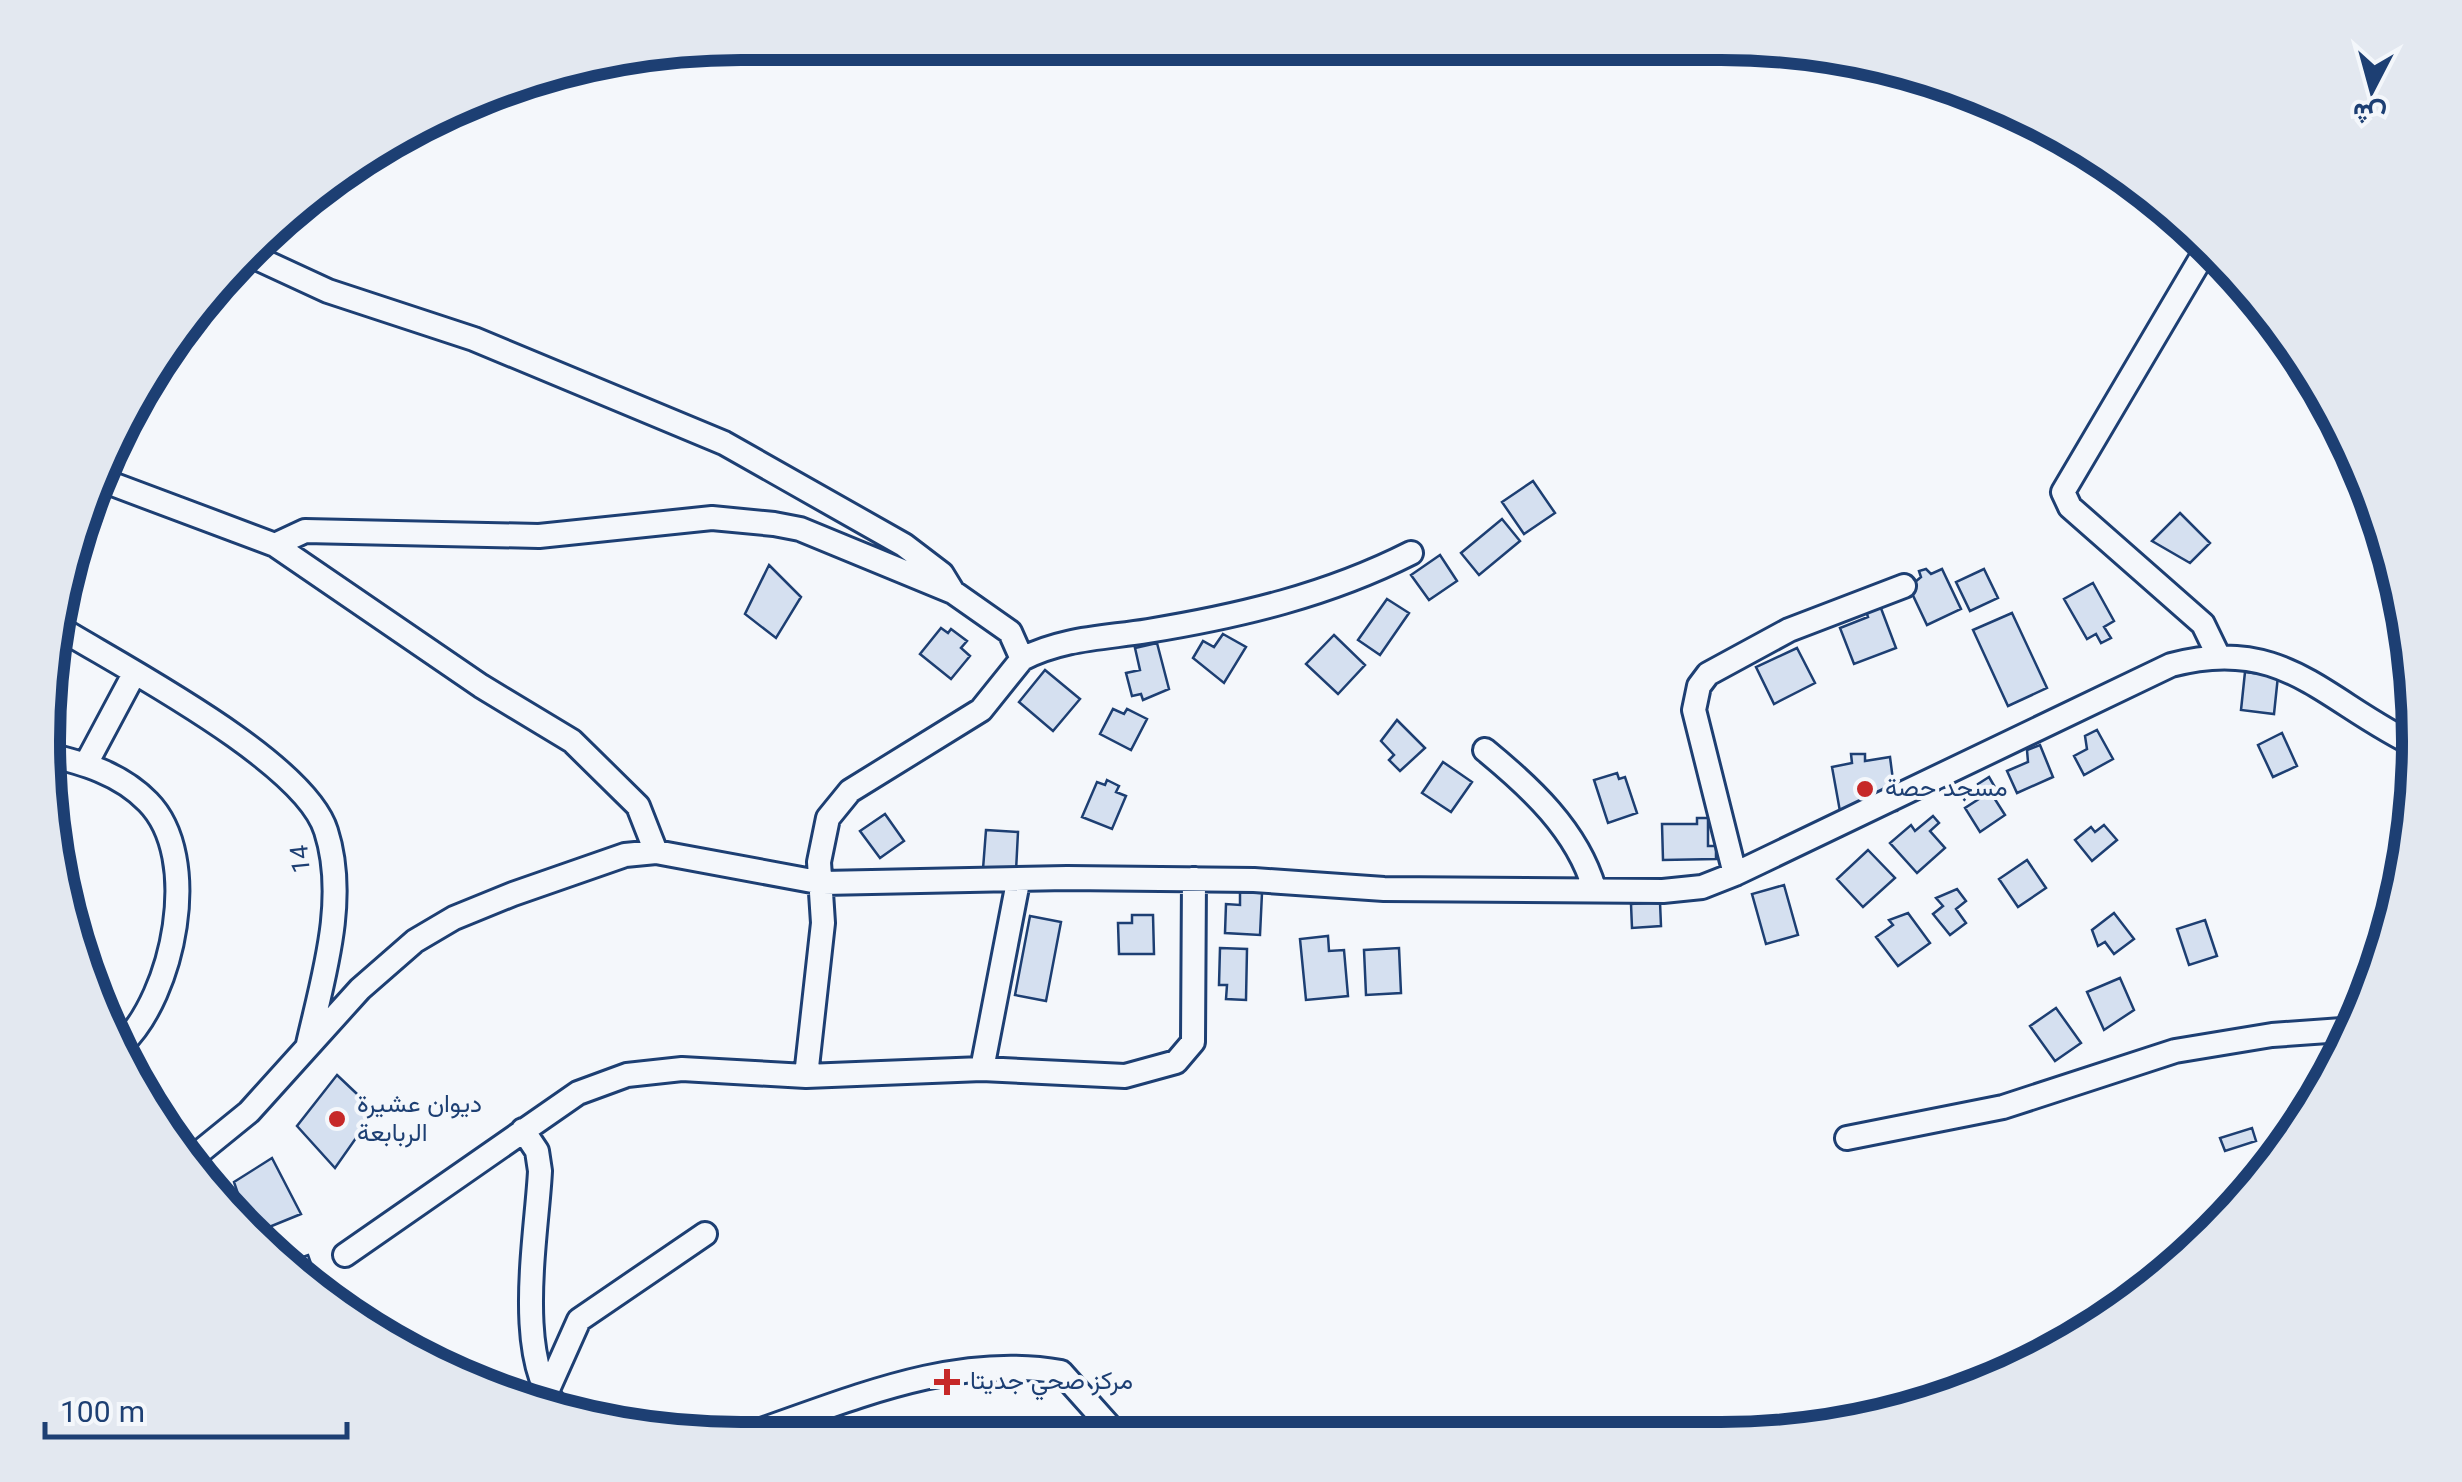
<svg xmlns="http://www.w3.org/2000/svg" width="2462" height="1482" viewBox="0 0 2462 1482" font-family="Georgia,Vazirmatn,serif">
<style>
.building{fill:#d5e0f0;stroke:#1d3f73;stroke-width:2.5}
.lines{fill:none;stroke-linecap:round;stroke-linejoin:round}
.minor-casing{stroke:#1d3f73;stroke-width:28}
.minor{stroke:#f4f7fb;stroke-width:22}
.poi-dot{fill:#c62828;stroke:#f4f7fb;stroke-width:4}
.labels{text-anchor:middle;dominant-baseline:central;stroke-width:8;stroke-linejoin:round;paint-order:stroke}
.poi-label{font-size:25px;fill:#1d3f73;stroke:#f4f7fb;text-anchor:start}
.street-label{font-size:25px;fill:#1d3f73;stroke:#f4f7fb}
.rim{fill:none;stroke:#1d3f73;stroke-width:12}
</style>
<rect width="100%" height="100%" fill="#f4f7fb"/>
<path class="building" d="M1533 481 1555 513 1524 534 1502 502Z
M2180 513 2210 543 2190 563 2152 541Z
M1502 519 1520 541 1479 575 1461 553Z
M1440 555 1457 581 1429 600 1411 575Z
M769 565 801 597 776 638 745 614Z
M1926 569 1931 574 1942 569 1961 609 1927 625 1909 587 1921 577 1919 571Z
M1984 569 1998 598 1970 611 1956 582Z
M2093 583 2114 621 2104 627 2111 638 2101 643 2096 634 2087 639 2064 599Z
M1387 599 1409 613 1380 655 1358 640Z
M1879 603 1896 648 1854 664 1840 628 1868 617 1865 608Z
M2012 613 2047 688 2008 706 1973 630Z
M941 628 948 633 951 629 967 641 961 648 970 656 951 679 920 654Z
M1223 634 1246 647 1224 683 1193 658 1203 641 1214 647Z
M1334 635 1365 665 1338 694 1306 664Z
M1157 643 1169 689 1143 700 1141 694 1132 696 1126 673 1140 670 1135 648Z
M1797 648 1815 683 1774 704 1756 667Z
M1045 670 1080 699 1053 731 1019 702Z
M2245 672 2278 676 2274 714 2241 710Z
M1113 709 1124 714 1127 709 1147 719 1131 750 1100 734Z
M1397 720 1425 748 1400 771 1389 760 1394 755 1381 741Z
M2097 730 2113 759 2084 775 2074 756 2087 749 2085 736Z
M2282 733 2297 766 2273 777 2258 745Z
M2040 745 2053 777 2017 793 2007 771 2028 762 2027 750Z
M1851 754H1865V761L1890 757 1897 811 1841 817 1832 767 1852 763Z
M1443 762 1472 782 1451 812 1422 793Z
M1617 773 1619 779 1625 777 1637 813 1608 823 1594 780Z
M1989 777 1996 789 1991 793 2005 815 1980 832 1965 808 1982 797 1978 784Z
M1107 780 1119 786 1116 792 1126 796 1112 829 1082 817 1097 782 1105 785Z
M885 814 904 841 880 858 860 831Z
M1933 816 1939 823 1930 831 1945 848 1917 873 1890 843 1911 825 1915 831Z
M1697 818H1708V846H1716V859L1663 860 1662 824H1697Z
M2104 825 2117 840 2092 861 2075 840 2091 827 2095 832Z
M986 830 1018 832 1016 871 983 869Z
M1868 850 1895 878 1863 907 1837 879Z
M2027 860 2046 888 2018 907 1999 879Z
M1784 885 1798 935 1766 944 1752 894Z
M1957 889 1966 901 1956 909 1966 923 1950 935 1933 914 1943 906 1936 898Z
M1240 892 1262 893 1260 935 1225 933 1226 904 1240 905Z
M1660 902 1661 926 1632 928 1631 904Z
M1908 913 1930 943 1898 966 1876 937 1893 925 1889 920Z
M2114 913 2134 939 2114 954 2105 942 2098 946 2092 930Z
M1132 915H1153L1154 954H1119L1118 923H1132Z
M1030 916 1061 922 1046 1001 1015 995Z
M2205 920 2217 956 2189 965 2177 929Z
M1328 936 1329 951 1344 950 1348 996 1306 1000 1300 939Z
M1220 948 1247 949 1246 1000 1226 999 1227 985H1219Z
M1399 948 1401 993 1366 995 1364 950Z
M2120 978 2134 1010 2104 1030 2087 992Z
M2056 1008 2081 1043 2055 1061 2030 1026Z
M337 1075 375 1111 335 1168 297 1126Z
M2252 1128 2256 1141 2225 1151 2220 1138Z
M272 1158 301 1214 257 1232 248 1224 234 1182Z
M308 1255 321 1292 289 1262Z"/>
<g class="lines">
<defs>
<path id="minor" d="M2210 243 2063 492 2070 507 2203 624 2218 655
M248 254 328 291 474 339 724 443 904 545 942 574 953 592
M99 479 275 545 481 686 572 741 638 806 656 852
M77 530 84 508
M275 545 305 531 539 536 712 518 774 524 800 529 953 592 1010 632 1022 659 981 710 850 791 828 818 819 862 823 923 806 1076
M61 629C125 668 305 762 326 831 348 899 323 978 308 1044
M1022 659C1063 638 1104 638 1148 631 1240 616 1328 595 1411 553
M1485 750C1530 787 1577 830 1594 888
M45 754C83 763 120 773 148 802 203 858 173 996 122 1044
M86 764 134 674
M1735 874 1694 710 1699 686 1708 674 1789 630 1904 586
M982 1069 1018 882
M523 1130 537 1151 540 1171C537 1234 512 1364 561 1411
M1847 1138 2003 1107 2175 1051 2272 1035 2356 1029
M185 1164 249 1112 360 989 415 941 454 918 513 894 625 855 656 852 823 883 1067 878 1254 880 1384 889 1663 891 1702 887 1735 874 2171 665C2285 634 2325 703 2419 747
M345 1255 578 1093 627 1075 682 1069 806 1076 982 1069 1125 1076 1176 1062 1193 1042 1194 879
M529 1405 545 1396 579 1320 705 1234
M738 1438C841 1404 951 1352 1061 1372L1120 1438"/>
</defs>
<use href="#minor" class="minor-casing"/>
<use href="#minor" class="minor"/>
</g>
<g class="poi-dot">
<circle cx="1865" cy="789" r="10"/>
<circle cx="337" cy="1119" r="10"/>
<path d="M942 1367h10v10h10v10h-10v10h-10v-10h-10v-10h10z"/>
</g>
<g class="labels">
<g class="poi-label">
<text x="1885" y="789">مسجد حصة</text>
<text x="357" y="1105">ديوان عشيرة<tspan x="357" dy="29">الربابعة</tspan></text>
<text x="970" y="1382">مركز صحي جديتا</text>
</g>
<g class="street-label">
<text transform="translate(302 859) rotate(-96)">14</text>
</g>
</g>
<path d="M0 0H2462V1482H0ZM741 60H1721A681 681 0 0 1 2402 741V741A681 681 0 0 1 1721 1422H741A681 681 0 0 1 60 741V741A681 681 0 0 1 741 60Z" fill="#e3e8f0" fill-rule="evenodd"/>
<path class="rim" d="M741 60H1721A681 681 0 0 1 2402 741V741A681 681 0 0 1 1721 1422H741A681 681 0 0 1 60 741V741A681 681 0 0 1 741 60Z"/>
<g transform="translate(2372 90) rotate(186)" stroke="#f4f7fb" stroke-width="8" paint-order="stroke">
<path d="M0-8L18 38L0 25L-18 38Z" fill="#1d3f73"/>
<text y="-15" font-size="28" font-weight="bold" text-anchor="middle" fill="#1d3f73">ش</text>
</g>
<path d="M45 1422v15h302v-15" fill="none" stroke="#1d3f73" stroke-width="5"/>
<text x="60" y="1422" font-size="30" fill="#1d3f73" stroke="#f4f7fb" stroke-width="8" paint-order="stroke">100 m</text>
</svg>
